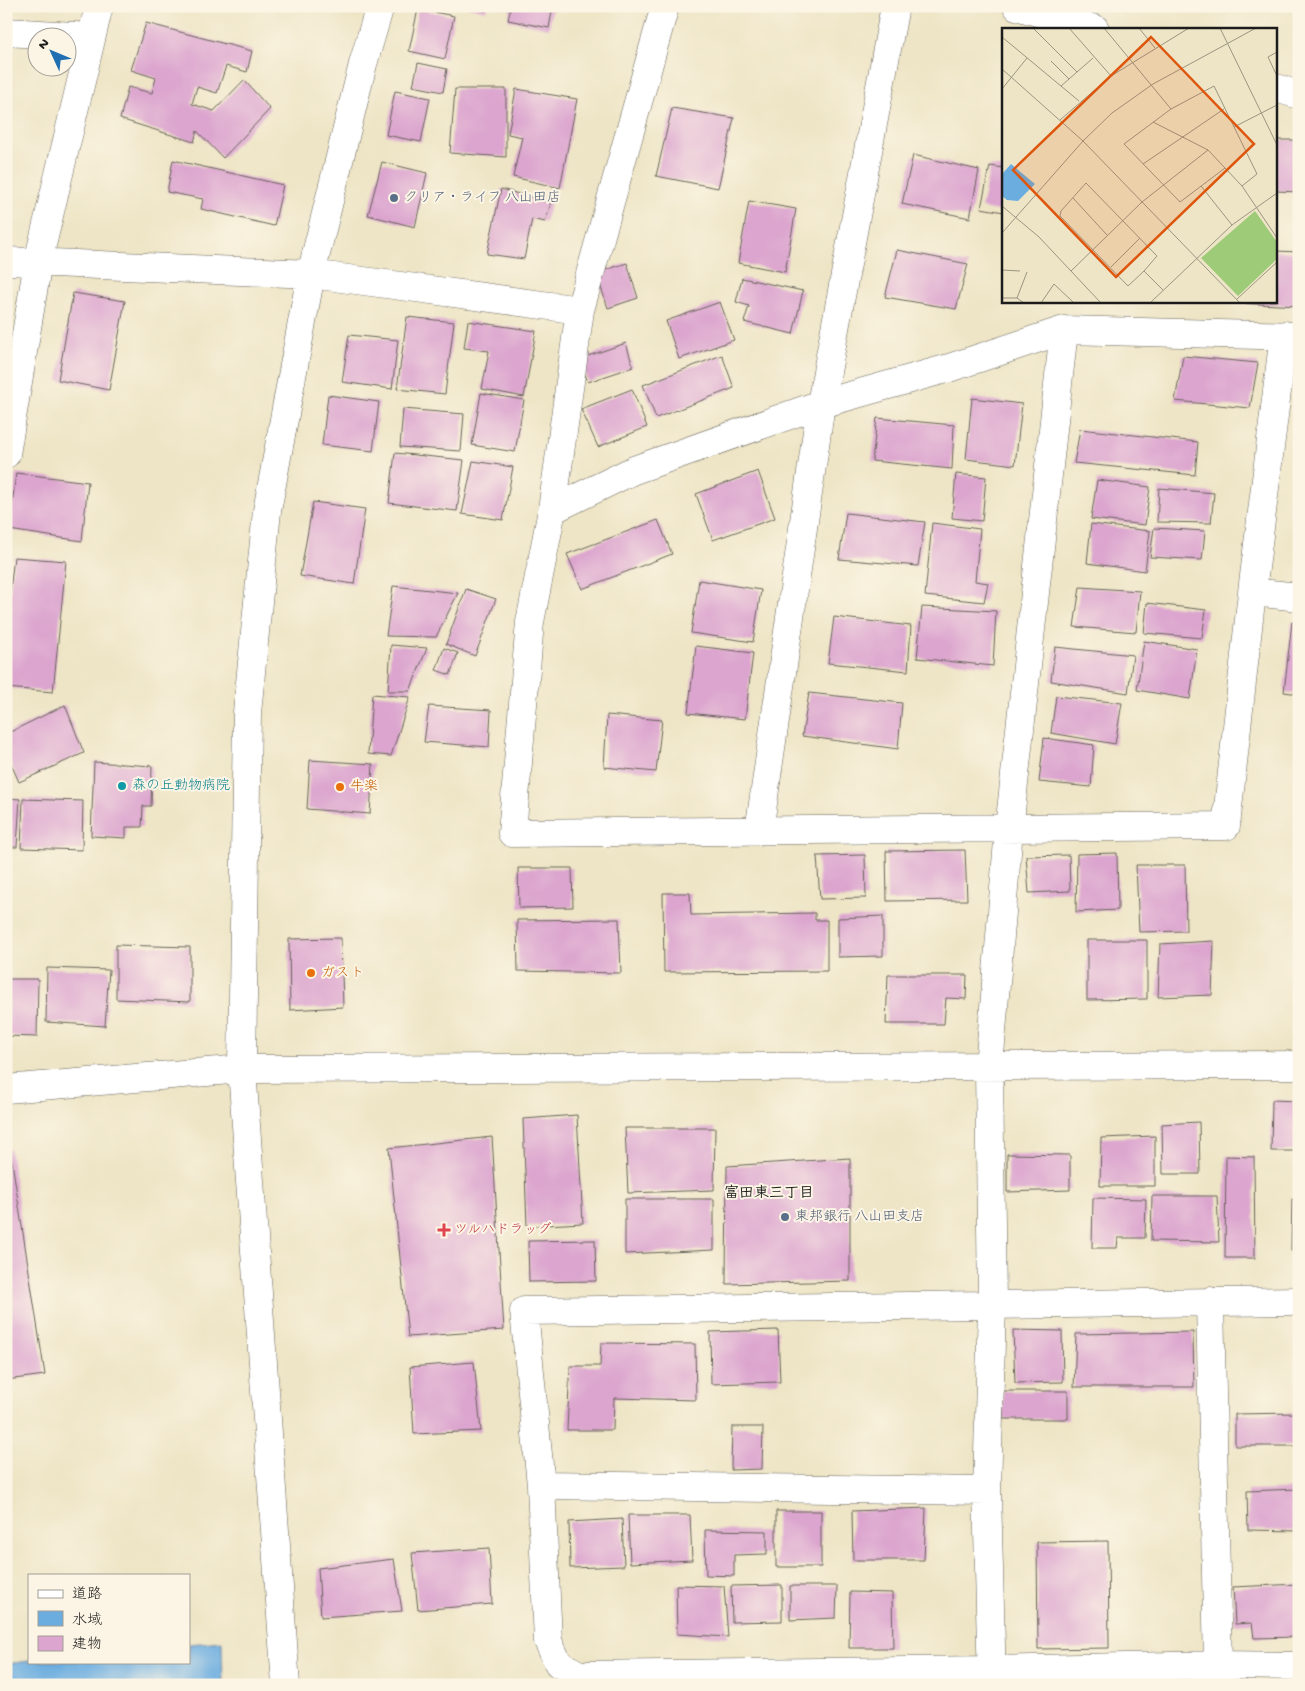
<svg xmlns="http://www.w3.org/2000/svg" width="1305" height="1691" viewBox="0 0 1305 1691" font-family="'Gochi Hand','Klee One',sans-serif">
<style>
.water{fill:#6cade0;stroke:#44647e}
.building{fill:#dca5cf}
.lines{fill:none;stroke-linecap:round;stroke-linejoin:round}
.minor-casing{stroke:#666258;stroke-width:29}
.minor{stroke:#fff;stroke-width:28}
.service-dot{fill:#5c6f8a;stroke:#fcf5e5;stroke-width:2}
.culture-dot{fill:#0f9aa8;stroke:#fcf5e5;stroke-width:2}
.food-dot{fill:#e8710a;stroke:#fcf5e5;stroke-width:2}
.health-dot{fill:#e0444e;stroke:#fcf5e5;stroke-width:2}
.labels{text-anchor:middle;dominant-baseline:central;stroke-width:4;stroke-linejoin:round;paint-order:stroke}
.service-label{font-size:14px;fill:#4e5e75;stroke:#fcf5e5;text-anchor:start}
.culture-label{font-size:14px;fill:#0d838f;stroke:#fcf5e5;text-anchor:start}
.food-label{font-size:14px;fill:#c56008;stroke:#fcf5e5;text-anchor:start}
.health-label{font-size:14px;fill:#be3a42;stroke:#fcf5e5;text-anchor:start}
.neighbourhood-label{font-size:15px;font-weight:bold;fill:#1c1c1c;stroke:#fcf5e5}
.inset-road{fill:none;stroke:#9a9582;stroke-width:1}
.view{fill:#de560d;fill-opacity:0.15;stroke:#de560d;stroke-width:2.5}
.inset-edge{fill:none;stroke:#1c1c1c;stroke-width:2.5}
</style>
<rect width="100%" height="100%" fill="#fcf5e5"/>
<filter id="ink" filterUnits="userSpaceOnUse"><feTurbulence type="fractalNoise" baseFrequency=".02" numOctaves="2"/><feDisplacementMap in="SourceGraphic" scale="10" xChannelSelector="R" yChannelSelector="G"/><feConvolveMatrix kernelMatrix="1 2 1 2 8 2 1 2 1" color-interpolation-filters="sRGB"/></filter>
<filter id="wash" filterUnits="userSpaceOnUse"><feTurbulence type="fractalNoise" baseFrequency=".0096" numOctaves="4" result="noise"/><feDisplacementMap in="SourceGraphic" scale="20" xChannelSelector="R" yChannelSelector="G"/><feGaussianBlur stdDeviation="1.12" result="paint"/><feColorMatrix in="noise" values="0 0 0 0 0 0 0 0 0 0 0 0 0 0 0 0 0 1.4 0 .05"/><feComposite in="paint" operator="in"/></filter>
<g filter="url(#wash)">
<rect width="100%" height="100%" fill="#eee5c6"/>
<path class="water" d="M222 1641 223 1685H6V1664L29 1661 189 1662V1644Z"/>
<g id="blocks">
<path class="building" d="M465 6H487L486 11Z
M511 6H553L549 28 508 20Z
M418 9 454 16 445 59 409 51Z
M146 23 252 51 247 72 226 66 217 93 197 87 192 104 214 111 244 80 270 109 223 158 197 131 194 142 120 119 128 87 152 93 156 78 131 70Z
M418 63 447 69 443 92 413 86Z
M455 89H506V157L450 153Z
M516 89 577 99 560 188 513 177 522 137 508 134Z
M395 91 430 98 421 142 386 135Z
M672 108 734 118 718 188 656 176Z
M1276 140H1299V192L1276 191Z
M913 155 979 170 970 218 902 204Z
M173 160 283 185 274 226 201 209 203 199 167 192Z
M382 162 427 173 415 227 368 215Z
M990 166 1004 168V212L981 208Z
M501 189 551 203 545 222 532 219 524 259 487 254Z
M749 201 796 209 785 272 738 263Z
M897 250 968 264 956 309 885 297Z
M1276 251 1299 252V306L1238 303V301H1276Z
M627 263 638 298 608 308 596 273Z
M742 278 803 291 793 334 744 322 749 306 736 302Z
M73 293 125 301 109 390 58 380Z
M720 302 734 340 679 359 666 321Z
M407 317 454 322 445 394 397 389Z
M468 321 536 331 524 397 482 389 489 351 464 348Z
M349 335 398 340 392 389 342 382Z
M626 343 633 367 588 382 579 359Z
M722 355 734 388 656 418 643 385Z
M1183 356 1258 363 1250 408 1175 401Z
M1299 369V396H1298L1294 370Z
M632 389 647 427 598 447 581 409Z
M481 393 524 400 515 452 472 445Z
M328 395 379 402 373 451 322 445Z
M972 398 1022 404 1015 465 966 459Z
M403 409 464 414 461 451 400 447Z
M877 418 954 425 952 469 872 461Z
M1080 429 1198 442 1195 475 1074 463Z
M395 453 464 460 457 511 389 503Z
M473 461 513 467 503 520 462 514Z
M758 471 775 518 713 540 696 494Z
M16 473 88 482 82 541 9 530Z
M956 474 986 477 982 521 952 518Z
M1097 480 1150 487 1145 525 1091 519Z
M1159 488 1214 493 1211 523 1157 522Z
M313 502 365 509 354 584 300 576Z
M846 513 925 522 918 566 839 559Z
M658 520 672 554 582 589 567 554Z
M932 523 980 529 975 581 988 583 984 602 925 596Z
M1091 524 1150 531 1145 571 1087 563Z
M1154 528 1205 531 1202 560 1150 557Z
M14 557 66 561 53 692 6 688V625Z
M699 580 761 590 753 642 691 633Z
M393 586 458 593 436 637 386 636Z
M1080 587 1140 591 1136 632 1074 627Z
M466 589 496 599 475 656 446 644Z
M1147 603 1206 610 1202 638 1144 633Z
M922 607 996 611 993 666 917 658Z
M834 617 911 626 908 671 828 663Z
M1292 622 1299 623V694L1284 692Z
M1144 641 1197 649 1190 699 1137 690Z
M391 645 427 648 410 691H388Z
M696 646 753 653 745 719 688 713Z
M1055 647 1133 655 1128 693 1051 681Z
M444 648 458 653 450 675 436 670Z
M809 693 902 703 898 749 802 736Z
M372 694 410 697 391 756 368 754Z
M1056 696 1122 703 1115 744 1051 733Z
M65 705 84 753 19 782 6 752V734Z
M429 706 491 710 489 747 424 742Z
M607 715 662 720 656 772 604 767Z
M1044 738 1094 745 1091 787 1039 782Z
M310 760 373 764 370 814 307 809Z
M94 762 152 766 151 806H143L142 827H126V838L91 836Z
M6 798 20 799 17 847H6Z
M23 799 83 801 82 850 21 848Z
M965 850 967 900 887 901 886 851Z
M1117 853 1118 910 1076 912 1077 854Z
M865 855 866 898 820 899 817 856Z
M1069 855 1070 891 1029 893 1026 856Z
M1136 865H1185L1186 931 1139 932Z
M518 868H572L573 907 519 908Z
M663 893H690L691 915 815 913V920H827V971L664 972Z
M883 916V956L838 957V918Z
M619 919 621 973 518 971 517 920Z
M341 938 343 1007 290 1010 289 939Z
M1087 940H1147V999L1087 1000Z
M1214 941 1212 995 1158 997 1160 944Z
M116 945 190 947V1002L116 999Z
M47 968 109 970 105 1026 46 1022Z
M888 975H967L966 999 946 998 944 1024H886Z
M6 979H38L37 1037 6 1036Z
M1272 1100 1299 1101V1151H1271Z
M577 1115 583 1223 527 1226 523 1119Z
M1199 1122 1200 1174H1163L1162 1124Z
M625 1128H715L714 1190 628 1193Z
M1155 1136V1186H1100L1101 1138Z
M492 1137 504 1330 408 1337 389 1148Z
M10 1149 45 1375 6 1380V1150Z
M1007 1154 1070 1155V1190L1007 1192Z
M1226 1156 1254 1157 1255 1258H1225Z
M850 1158V1281L726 1284 727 1166Z
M1152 1196H1217L1219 1242 1151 1241Z
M1093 1198 1146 1199 1145 1238H1118L1117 1248H1092Z
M625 1199H714V1250L625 1254Z
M1292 1199H1299V1251H1291Z
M595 1240 596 1281 529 1282 528 1241Z
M778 1330 780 1382 711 1384 710 1332Z
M1013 1330 1062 1331 1063 1382 1015 1383Z
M1193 1332 1194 1387H1074L1076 1334Z
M601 1343 695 1344 696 1400 614 1398 613 1430H567L570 1366H600Z
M474 1362 481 1431 414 1434 410 1367Z
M1003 1391H1068V1419H1003Z
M1298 1413 1297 1446H1235V1414Z
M732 1427H763L762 1469 731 1470Z
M1297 1489 1298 1531 1248 1530 1247 1491Z
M926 1508 924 1560H853L852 1511Z
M776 1511H821V1567H776Z
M628 1515H690L692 1560 630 1563Z
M622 1519 624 1566 570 1568 569 1522Z
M705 1530 767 1531V1554L734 1555V1576L706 1575Z
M1108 1541 1109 1648 1038 1649 1037 1542Z
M489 1548 492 1604 418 1610 412 1553Z
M394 1559 402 1611 321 1617 318 1568Z
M1299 1584V1637L1254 1638 1252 1623 1235 1624 1233 1587Z
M676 1585 724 1586 728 1637 677 1634Z
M782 1585V1621L732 1622 731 1586Z
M790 1586H837L836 1618 790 1620Z
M850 1592 892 1593 893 1648H849Z"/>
</g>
</g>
<g filter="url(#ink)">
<use href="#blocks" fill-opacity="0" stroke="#666258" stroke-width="1"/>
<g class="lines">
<defs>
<path id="minor" d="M665 6 580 310 552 510 530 622 512 833 1226 826 1252 592 1284 335
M1017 6 1095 29
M6 32 91 37
M1276 88 1299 95
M6 261 311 274 580 310
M6 454 38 262 99 6
M552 510 634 470 821 404 949 368 1064 330 1299 336
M1252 592 1299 597
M759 831 821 404 895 6
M6 1089 242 1069 1299 1065
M1210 1301 1218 1665
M1299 1301 524 1311 541 1485 548 1641 558 1663 579 1675 992 1670 1218 1665 1299 1666
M541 1485 987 1491
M286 1685 242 1069 247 713 267 511 311 274 363 64 380 6
M992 1685 987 1491 992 1304 989 1067 1009 829 1064 330"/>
</defs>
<use href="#minor" class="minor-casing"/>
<use href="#minor" class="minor"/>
</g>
</g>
<g class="service-dot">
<circle cx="394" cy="198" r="5"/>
<circle cx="785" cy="1217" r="5"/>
</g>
<circle class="culture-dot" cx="122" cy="786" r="5"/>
<g class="food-dot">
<circle cx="340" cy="787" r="5"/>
<circle cx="311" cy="973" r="5"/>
</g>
<path class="health-dot" d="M441.5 1222.5h5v5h5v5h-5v5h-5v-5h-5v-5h5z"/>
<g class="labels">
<g class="service-label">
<text x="404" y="198">クリア・ライフ 八山田店</text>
<text x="795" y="1217">東邦銀行 八山田支店</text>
</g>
<g class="culture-label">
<text x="132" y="786">森の丘動物病院</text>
</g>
<g class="food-label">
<text x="350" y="787">牛楽</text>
<text x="321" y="973">ガスト</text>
</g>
<g class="health-label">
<text x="454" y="1230">ツルハドラッグ</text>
</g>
<g class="neighbourhood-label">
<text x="769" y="1194">富田東三丁目</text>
</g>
</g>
<g transform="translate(1002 28)">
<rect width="275" height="275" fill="#eee5c6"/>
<path d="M253 183 275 214V231L236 268 199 230Z" fill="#9dcb78"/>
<path d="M9 136 33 156 16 173 5 172 0 168V146Z" fill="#6cade0"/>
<path class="inset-road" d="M31 0 75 44M67 0 109 48M102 0 169 81M137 0 153 20M218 0 275 117M0 9 77 73M275 24 266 29 275 48M49 33 67 51M0 41 81 113 238 275M59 58 91 30M0 61 25 30M58 92 109 48 187 0M151 94 206 122 240 158 275 210M232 99 275 77M141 136 222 81M223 140 178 174 122 116 169 81 212 58 255 146 240 158M199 158 230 197M71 170 105 207M0 178 37 209 99 275M0 205 81 113 110 85 151 56 254 0M109 239 138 210M0 242 18 243M69 243 140 174 206 122M142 243 126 258 58 188 59 183 84 155 155 228 142 243 161 262M0 270H15L22 275M15 270 25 244M235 271 275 234M39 275 52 256 72 275M148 275 230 197 275 165"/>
<path class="view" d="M149 9 252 116 114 249 11 142Z"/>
<rect width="275" height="275" class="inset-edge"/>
</g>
<rect width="1305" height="1691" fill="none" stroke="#fcf5e5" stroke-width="25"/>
<rect x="28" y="1574" width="162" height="90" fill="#fcf5e5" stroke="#a29e95"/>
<rect x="38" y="1590" width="25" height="8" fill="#ffffff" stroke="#a29e95"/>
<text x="72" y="1598" font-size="15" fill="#1c1c1c">道路</text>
<rect x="38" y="1611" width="25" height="15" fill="#6cade0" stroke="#a29e95"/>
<text x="72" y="1624" font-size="15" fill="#1c1c1c">水域</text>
<rect x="38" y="1636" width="25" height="15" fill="#dca5cf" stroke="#a29e95"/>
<text x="72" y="1648" font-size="15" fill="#1c1c1c">建物</text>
<g transform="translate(52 52) rotate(314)"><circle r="24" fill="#fcf5e5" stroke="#a29e95"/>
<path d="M0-4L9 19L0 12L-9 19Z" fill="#1f6fb2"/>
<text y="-8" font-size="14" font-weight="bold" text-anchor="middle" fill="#1c1c1c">N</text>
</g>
</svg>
